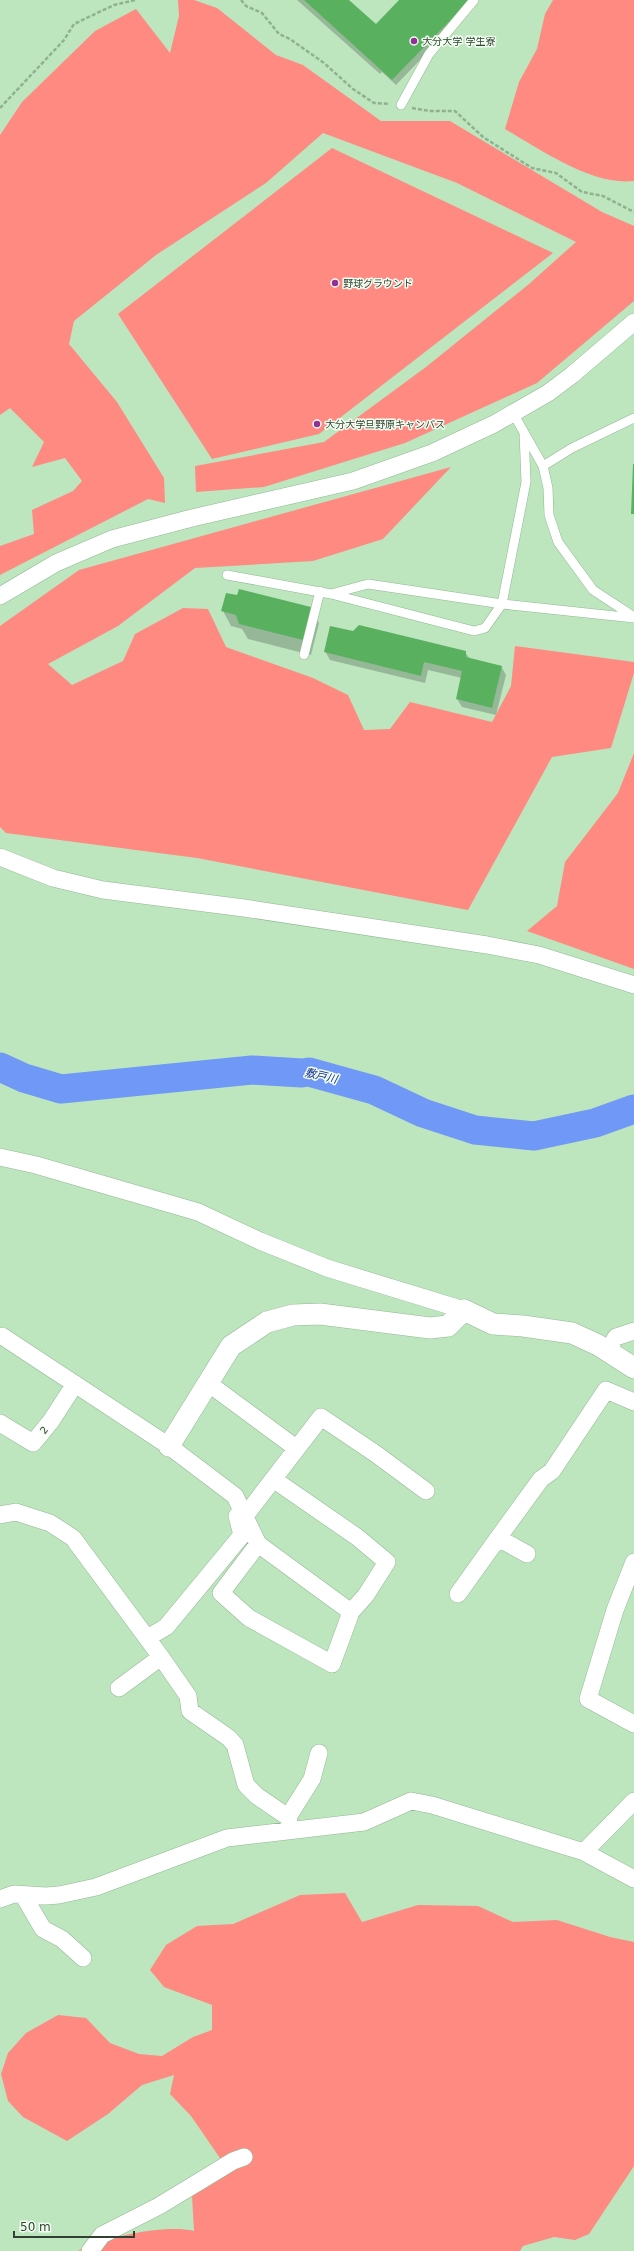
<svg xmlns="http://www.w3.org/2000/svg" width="634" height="2251" viewBox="0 0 634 2251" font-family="'DejaVu Sans','Noto Sans JP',sans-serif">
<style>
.green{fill:#fe8a82}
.shadow{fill:#0003}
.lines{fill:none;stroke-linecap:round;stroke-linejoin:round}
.river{stroke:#7098f6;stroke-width:29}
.building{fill:#59b15f}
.service-casing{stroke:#91b892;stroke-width:10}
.minor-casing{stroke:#91b892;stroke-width:18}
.tertiary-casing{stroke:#91b892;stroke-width:22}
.path{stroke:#90b190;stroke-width:2.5;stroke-dasharray:4 2;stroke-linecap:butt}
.service{stroke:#fff;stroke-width:9}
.minor{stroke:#fff;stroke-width:17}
.tertiary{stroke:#fff;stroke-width:21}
.poi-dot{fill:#913097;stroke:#f2fef2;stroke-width:1.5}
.labels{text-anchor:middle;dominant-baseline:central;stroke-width:3;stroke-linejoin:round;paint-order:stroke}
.poi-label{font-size:10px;fill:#314131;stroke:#f2fef2;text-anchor:start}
.street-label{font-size:10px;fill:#314131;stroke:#f2fef2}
.water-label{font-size:11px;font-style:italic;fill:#0d2a94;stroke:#f2fef2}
</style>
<rect width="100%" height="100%" fill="#bde6be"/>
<path class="green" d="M178 0H194L217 8 276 55 303 65 381 121H450L602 212 634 226V301L537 383 405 443 264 487 196 492 195 466 324 442 426 367 529 284 576 242 457 183 323 133 266 183 156 255 74 321 69 344 117 402 164 478 165 503 148 499 0 575V546L34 534 32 510 73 491 82 481 65 458 32 467 44 442 10 408 0 415V135L22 102 95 31 136 9 170 53 179 16Z
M553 0H634V181C592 186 540 149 505 129L519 82 537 49 545 14Z
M332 148 553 253 319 434 212 459 118 314Z
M451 467 383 539 313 561 195 568 118 626 48 664 72 685 123 661 135 634 183 608 208 609 226 647 313 678 348 695 364 730 390 729 410 702 492 722 511 686 515 646 634 662V673L611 748 552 757 468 910 197 858 6 833 0 827V626L79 570Z
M634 753V969L527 931 557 906 565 862 618 793Z
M345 1893 362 1922 418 1905 478 1906 513 1922 557 1920 610 1937 634 1942V2166L589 2234 575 2240 554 2237 523 2246 520 2251H78C105 2237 165 2224 194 2231L192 2196 222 2161 191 2116 170 2094 174 2075 142 2085 108 2114 67 2141 23 2117 8 2101 1 2074 8 2053 26 2033 58 2015 86 2018 110 2043 139 2054 162 2056 193 2037 212 2030V2005L164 1987 150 1970 166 1945 197 1926 233 1924 300 1895Z"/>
<path class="shadow" d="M297 0H347L381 31 400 0 473 5 396 85 382 72 380 74Z
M310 608 319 623 311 655 248 639 242 629 231 626 223 611Z
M325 651 465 652 470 659 501 666 506 675 496 715 462 707 457 699 462 678 428 670 425 683 330 660Z"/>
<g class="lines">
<path class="river" d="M0 1067 24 1078 61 1089 252 1070 302 1073 309 1072 374 1090 423 1113 475 1130 534 1136 595 1123 634 1109"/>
</g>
<path class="building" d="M304 0H349L376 24 399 0H470L392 80Z
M633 464H634V514H631Z
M239 589 311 607 303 640 239 624 236 615 221 611 226 593 237 595Z
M359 625 466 651V657L502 666 492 708 456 699 462 671 424 662 421 676 324 652 330 626 353 631Z"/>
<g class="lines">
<defs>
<path id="service" d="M401 105 429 54 474 0
M513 413 543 466 548 488 549 515 558 542 593 590 634 617
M524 432 526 482 502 604 634 618
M543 466 572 448 634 418
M227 575 331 594 368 584 502 604 485 628 474 631 331 594
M304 655 320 591"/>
<path id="minor" d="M0 596 56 563 112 539 192 518 353 481 432 453 494 424 548 393 572 375 634 322
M0 857 53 878 103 890 244 908 487 945 539 955 634 985
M0 1157 36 1165 198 1212 260 1241 327 1268 464 1310
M2 1336 169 1446 235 1496 258 1544 351 1612 332 1664 249 1618 221 1593 258 1544
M607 1352 616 1337 634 1331
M208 1383 296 1448
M0 1423 33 1443 51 1421 75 1384
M273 1479 357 1537 387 1562 366 1595 351 1612
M0 1515 16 1512 50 1523 73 1538 161 1657
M245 1516 321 1417 376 1454 426 1491
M527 1554 498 1538 541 1479 552 1471 606 1390 634 1402
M634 1562 615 1610 588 1699 634 1724
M458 1594 498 1538
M147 1638 166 1627 242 1535 237 1516
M119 1688 161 1657 188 1696 190 1711 229 1738 235 1745 246 1785 257 1796 288 1817
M290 1828 288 1817 312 1779 319 1753
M584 1852 634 1879
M23 1895 43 1929 62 1939 83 1958
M0 1899 14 1894 46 1896 59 1895 96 1887 227 1838 364 1822 411 1801 432 1805 584 1852 634 1801
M90 2251 102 2235 159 2206 233 2161 244 2157"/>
<path id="tertiary" d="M169 1446 231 1346 267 1322 293 1315 320 1314 430 1328 448 1326 464 1310 493 1324 523 1326 572 1333 598 1345 634 1368"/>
</defs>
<use href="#service" class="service-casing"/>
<use href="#minor" class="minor-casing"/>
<use href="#tertiary" class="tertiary-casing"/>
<path class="path" d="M241 0 246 6 262 13 279 34 290 39 324 63 353 89 374 103 390 104
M0 108 64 40 74 24 114 5 135 0
M412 108 430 111H455L483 137 532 168 556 173 582 192 603 196 634 212"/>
<use href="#service" class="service"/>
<use href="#minor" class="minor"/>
<use href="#tertiary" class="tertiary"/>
</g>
<g class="poi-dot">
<circle cx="414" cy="41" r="4"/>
<circle cx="335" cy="283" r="4"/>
<circle cx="317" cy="424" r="4"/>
</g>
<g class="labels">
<g class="poi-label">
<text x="422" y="41">大分大学 学生寮</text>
<text x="343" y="283">野球グラウンド</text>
<text x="325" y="424">大分大学旦野原キャンパス</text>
</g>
<g class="street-label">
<text transform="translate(44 1430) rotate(-51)">2</text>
</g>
<g class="water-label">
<text transform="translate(321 1076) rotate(13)">敷戸川</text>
</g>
</g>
<path d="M14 2231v6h120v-6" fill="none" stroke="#314131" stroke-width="2"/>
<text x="20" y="2231" font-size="12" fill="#314131" stroke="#f2fef2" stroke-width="3" paint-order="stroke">50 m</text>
</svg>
